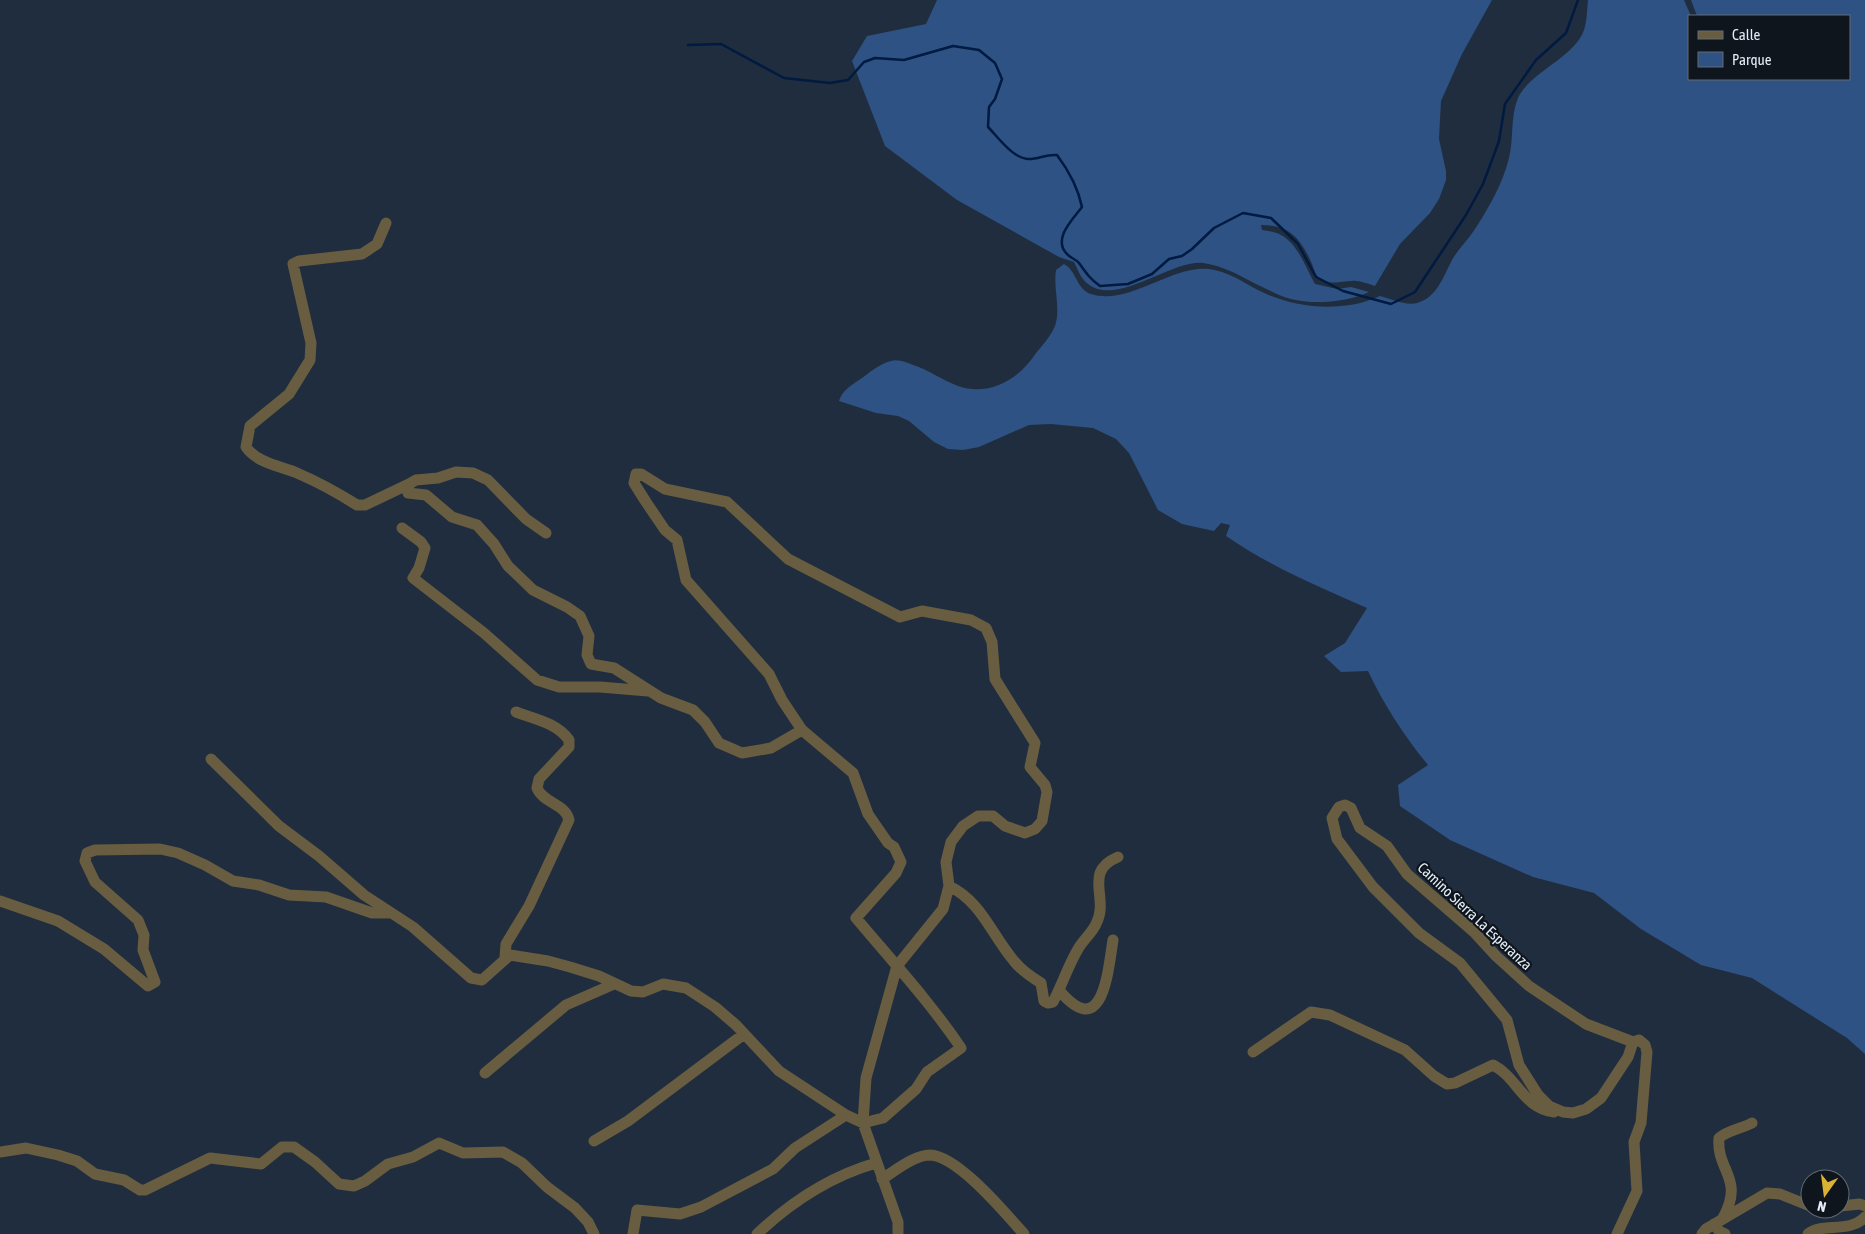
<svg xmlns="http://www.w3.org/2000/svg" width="1865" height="1234" viewBox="0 0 1865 1234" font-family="'Asap Condensed',sans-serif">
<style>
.green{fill:#2d5283}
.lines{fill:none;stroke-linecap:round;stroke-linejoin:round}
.stream{stroke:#001a41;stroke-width:2.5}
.minor{stroke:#685d40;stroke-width:11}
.labels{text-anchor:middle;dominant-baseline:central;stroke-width:4.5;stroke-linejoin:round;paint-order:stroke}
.street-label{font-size:15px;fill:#e3ecf7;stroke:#0f151d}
</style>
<rect width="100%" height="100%" fill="#202d3e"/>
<path class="green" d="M937 0H1492L1462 54 1441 101 1439 139 1446 171V180L1439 199 1430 213 1400 244 1375 286C1368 284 1359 280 1352 281 1341 281 1333 285 1322 280 1316 277 1314 270 1312 264 1301 239 1290 225 1261 225L1262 230C1268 231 1276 232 1281 235 1298 244 1306 268 1315 284L1337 289 1351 287 1369 292C1349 302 1313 305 1291 299 1279 296 1267 289 1256 284 1241 276 1221 265 1203 263 1170 260 1118 307 1088 284 1081 279 1078 270 1074 262L1059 257 957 200 885 146 852 61 867 36 926 24Z
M1588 0H1684L1691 16H1689V79H1849V16H1697L1691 0H1865V1054L1847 1038 1752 978 1701 965 1641 929 1594 893 1533 877 1450 840 1400 806 1398 785 1428 765C1404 736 1384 705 1368 671L1341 672 1324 656 1345 643 1367 608C1317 586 1271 567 1226 536L1230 525 1221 523 1214 531 1182 524 1158 510 1129 453 1116 439 1093 428 1051 424 1029 425 979 447 963 450 948 449 934 442 909 421 898 416 876 413 839 401C842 390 852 385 862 378 870 372 881 363 891 361 898 359 906 362 913 365 929 370 942 380 958 386 986 396 1014 382 1031 360 1039 348 1049 340 1055 326 1061 309 1053 288 1056 270L1064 264C1077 271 1076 289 1091 294 1129 306 1171 265 1209 269 1227 271 1243 282 1258 290 1294 309 1343 313 1380 296 1391 299 1406 306 1417 303 1437 298 1444 275 1452 260 1458 249 1468 240 1475 229 1489 207 1503 183 1509 158 1514 138 1510 117 1518 98 1531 71 1574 58 1584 30 1587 21 1587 10 1588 0Z"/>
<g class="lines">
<path class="stream" d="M688 45 721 44 784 78 830 83 848 80 864 62 875 58 904 60 953 46 979 50 995 63 1002 79 995 99 989 107 988 127C998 137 1013 159 1029 159 1039 159 1046 154 1057 155 1069 171 1078 188 1082 207 1073 219 1052 239 1067 254 1070 258 1076 259 1079 263 1086 273 1090 279 1100 286L1128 284 1152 274 1169 259 1182 256 1192 249 1214 228 1243 213 1271 218 1298 244 1316 277 1343 291 1391 304 1415 292 1466 215 1483 184 1499 141 1505 104 1536 60 1566 33 1578 0"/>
<path class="minor" d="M386 223 377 244 362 254 299 261 293 264 311 343 310 360 289 394 250 426 246 447C257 463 280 466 297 473 318 482 338 493 357 505H365L409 484
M402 528 421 542 425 548 419 568 413 578 484 633 537 680 559 687H600L648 691
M546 533 526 519 488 480 473 473 456 472 438 478 416 480 409 484 408 493 426 495 452 517 477 525 494 544 508 566 533 590 567 607 580 616 589 636 587 655 591 664 614 668 661 698 693 710 705 722 719 743 742 753 771 748 802 730
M211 759 279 826 319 856 364 895 413 927 471 978 482 980 510 955 548 961 570 967 599 976 631 991 643 992 663 984 686 988 715 1007 736 1025 779 1071 846 1115 863 1123 883 1118 916 1089 927 1072 961 1048C930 1002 892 961 856 918L896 873 901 862 894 847 888 843 868 814 853 773 802 730 782 700 769 674 686 580 677 540 665 530 646 502 634 483 636 474H641L665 489 727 502 788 559 900 617 922 611 971 620 986 628 992 642 995 679 1035 743 1030 767 1045 785 1047 792 1042 821 1035 829 1025 833 1005 826 993 816H978L963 826 951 842 946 862 949 886 943 909 897 966 866 1078 863 1123 898 1222V1234
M1345 805 1351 808 1360 828 1387 846 1407 874 1474 932 1496 956 1529 986 1586 1024 1633 1042 1628 1057 1601 1098 1586 1109 1573 1113 1563 1112 1549 1106 1538 1095 1519 1065 1507 1020 1460 963 1419 933 1373 887 1337 839 1332 818 1339 807Z
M949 886C982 902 991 934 1014 961 1021 970 1031 977 1041 983L1044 1001 1048 1003 1053 1002C1062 985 1068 966 1078 949 1083 940 1092 933 1096 924 1110 898 1082 872 1118 857
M0 901 58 921 104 949 148 986 155 982 143 950 144 935 138 920 95 882 85 861 87 853 95 850 160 849 178 853 205 865 233 881 259 885 289 895 326 897 372 913H388
M505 957 506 944 529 906 569 820C566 804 543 803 537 788L539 779 569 747V740C557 723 535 719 516 712
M1059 990C1103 1043 1108 971 1113 940
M1253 1052 1311 1012 1330 1015 1405 1050 1434 1076 1447 1084 1455 1083 1493 1065C1517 1077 1524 1109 1554 1112
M485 1073 566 1005 614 984
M594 1141 628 1121 744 1034
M0 1152 26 1148 58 1155 77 1161 95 1174 124 1180 140 1190H145L210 1158 261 1164 282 1147H294L315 1162 339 1184 354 1186 365 1181 388 1164 413 1157 439 1143 463 1153 503 1152 522 1163 547 1187 575 1208 588 1222 594 1234
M882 1179C895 1171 914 1155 930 1155 958 1156 1005 1213 1024 1234
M1840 1206 1860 1204 1865 1206
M1723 1218C1745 1178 1716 1171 1719 1138 1728 1130 1741 1129 1752 1123
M1714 1224 1719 1231 1725 1234
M633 1234 637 1210 680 1214 701 1207 773 1169 795 1148 846 1115
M757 1234C791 1202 831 1176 876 1163
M1617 1234 1637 1191 1634 1142 1641 1123 1647 1052 1645 1045 1639 1040 1633 1042
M1702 1234 1706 1229 1767 1193 1780 1194 1810 1206
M1808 1234C1822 1222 1849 1234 1865 1217"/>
</g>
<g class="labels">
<g class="street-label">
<text transform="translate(1475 916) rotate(43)">Camino Sierra La Esperanza</text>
</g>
</g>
<rect x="1688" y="15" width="162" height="65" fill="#0f151d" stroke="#646b74"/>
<rect x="1698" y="31" width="25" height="8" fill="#685d40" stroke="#646b74"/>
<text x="1732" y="40" font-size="15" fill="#e3ecf7">Calle</text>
<rect x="1698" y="52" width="25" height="15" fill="#2d5283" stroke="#646b74"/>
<text x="1732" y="65" font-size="15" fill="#e3ecf7">Parque</text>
<g transform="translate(1825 1194) rotate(194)"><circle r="24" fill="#0f151d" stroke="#646b74"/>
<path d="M0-4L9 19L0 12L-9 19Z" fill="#dbb233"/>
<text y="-8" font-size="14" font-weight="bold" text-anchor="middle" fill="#e3ecf7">N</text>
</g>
</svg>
